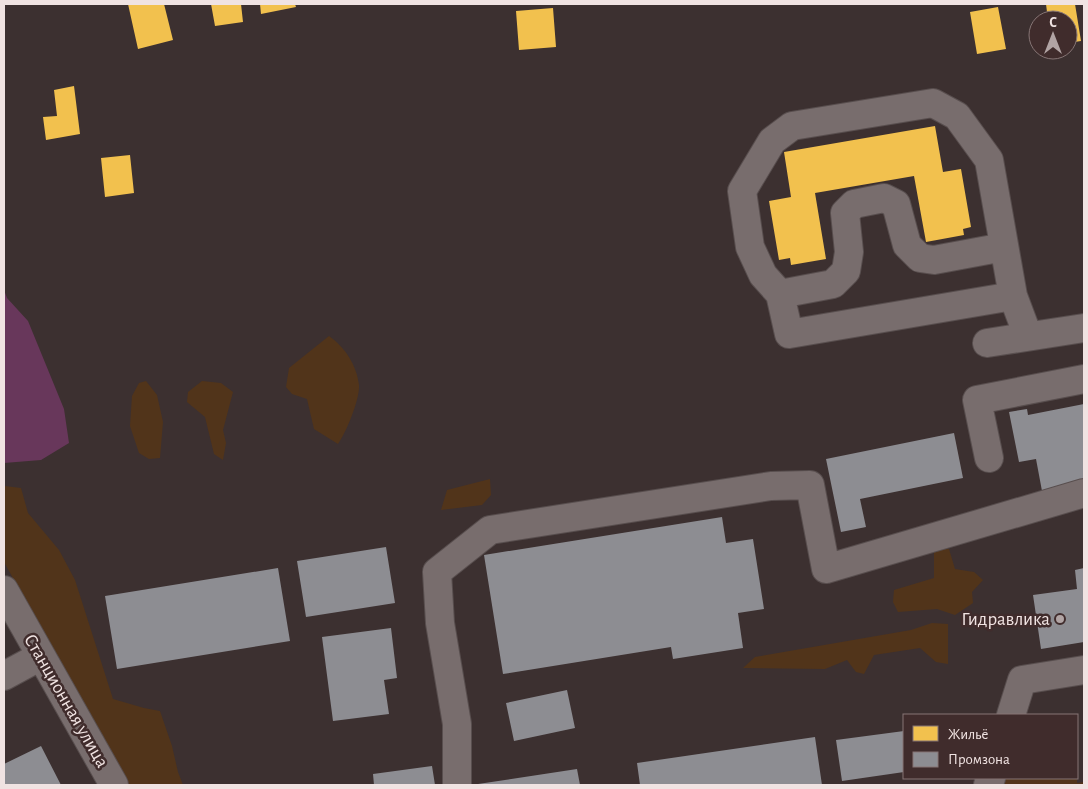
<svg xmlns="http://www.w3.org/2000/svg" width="1088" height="789" viewBox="0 0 1088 789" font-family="'Alegreya Sans',sans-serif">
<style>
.green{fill:#51341a}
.water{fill:#68375b}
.homes{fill:#f2c14e}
.industry{fill:#8d8d92}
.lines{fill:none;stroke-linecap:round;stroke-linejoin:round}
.minor-casing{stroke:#584e4e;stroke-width:30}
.minor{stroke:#786d6d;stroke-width:28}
.poi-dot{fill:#b1a4a4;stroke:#402c2c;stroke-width:2}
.labels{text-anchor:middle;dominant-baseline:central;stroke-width:5;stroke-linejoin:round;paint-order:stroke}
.poi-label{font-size:19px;fill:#f0e3e2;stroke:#402c2c;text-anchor:end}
.street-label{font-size:19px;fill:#f0e3e2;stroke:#402c2c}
</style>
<rect width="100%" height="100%" fill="#3c3030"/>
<path class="green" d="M329 336C345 347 357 366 359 385 360 399 346 433 338 444L314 429 307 399 292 394 286 387 289 368Z
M146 381 157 395 163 422 160 458 149 459 139 453 130 426 132 396 139 383Z
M202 381 221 383 233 392 223 430 226 443 223 460 214 454 205 417 187 402 188 392Z
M490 479 491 495 482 505 441 510 447 490Z
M5 486 21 488 28 513 59 550 75 580 113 699 144 708 160 711 172 746 178 772 183 785H128L4 562V487Z
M934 548 949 549 955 569 974 572 983 580 972 592 973 603 955 615 937 609 898 612 893 602 894 590 934 578Z
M932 623 948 624V664L936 662 920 648 874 655 864 674 856 672 847 660 825 669 743 668 755 657 911 630Z
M1077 762V783L1084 782V785H1002L1006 778H1077Z"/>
<path class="water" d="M4 290 7 298 28 321 64 409 69 443 41 460 4 463Z"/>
<path class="homes" d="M128 4H164L173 40 138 49Z
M211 4H241L243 22 215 26Z
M260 4H295L296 7 261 14Z
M1046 4H1075L1081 41 1068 43V20H1048Z
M998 7 1006 49 977 54 970 12Z
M553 8 556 47 519 50 516 11Z
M74 86 80 134 46 140 43 117 57 116 54 90Z
M935 126 943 172 961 169 971 227 963 229 964 235 926 242 914 176 815 193 826 259 791 265 790 258 779 260 769 201 791 197 784 152Z
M130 155 134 193 105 197 101 158Z"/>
<path class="industry" d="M1084 404V482L1042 491 1036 459 1019 462 1009 412 1027 409 1028 415Z
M954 433 963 478 860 499 866 527 841 532 826 459Z
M722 517 726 543 753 539 764 609 738 613 743 648 673 659 671 647 503 674 484 555Z
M386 547 395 603 306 617 297 561Z
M278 568 290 641 117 669 105 596Z
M1084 568V642L1041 649 1033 595 1077 589 1075 570Z
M391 628 397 678 384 680 389 714 333 721 322 637Z
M567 690 575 728 514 741 506 703Z
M904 731V772L842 781 836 740Z
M815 737 822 785H640L637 763Z
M41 746 61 785H4V764Z
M432 766 435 785H374L373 774Z
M577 769 580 785H478V784Z"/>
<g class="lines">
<defs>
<path id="minor" d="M780 294 833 284 846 271 849 252 845 213 854 204 884 198 896 204 907 245 920 258 934 260 1004 247
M1013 296 789 334 780 294 763 275 750 247 742 191 772 141 792 126 933 103 957 116 989 160 1013 296 1028 336
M987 343 1084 328
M989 458 977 400 1084 379
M4 590 114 785
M4 676 41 656
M1011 715 1022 680 1084 670
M457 785V724L440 623 437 572 490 530 771 486 810 485 826 569 1084 493
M988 785 991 778"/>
</defs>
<use href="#minor" class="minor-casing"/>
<use href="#minor" class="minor"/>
</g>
<circle class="poi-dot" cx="1060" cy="619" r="5"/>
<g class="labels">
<g class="poi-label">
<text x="1050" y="619">Гидравлика</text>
</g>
<g class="street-label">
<text transform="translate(66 701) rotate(60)">Станционная улица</text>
</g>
</g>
<rect width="1088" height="789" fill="none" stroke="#f0e3e2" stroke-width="10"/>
<rect x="903" y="714" width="175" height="65" fill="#402c2c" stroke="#867575"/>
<rect x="913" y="726" width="25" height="15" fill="#f2c14e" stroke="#867575"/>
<text x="948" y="739" font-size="15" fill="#f0e3e2">Жильё</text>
<rect x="913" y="752" width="25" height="15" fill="#8d8d92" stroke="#867575"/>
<text x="948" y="764" font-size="15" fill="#f0e3e2">Промзона</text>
<g transform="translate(1053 35)"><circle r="24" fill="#402c2c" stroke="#867575"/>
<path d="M0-4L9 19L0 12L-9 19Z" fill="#b1a4a4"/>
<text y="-8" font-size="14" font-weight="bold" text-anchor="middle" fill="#f0e3e2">С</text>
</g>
</svg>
